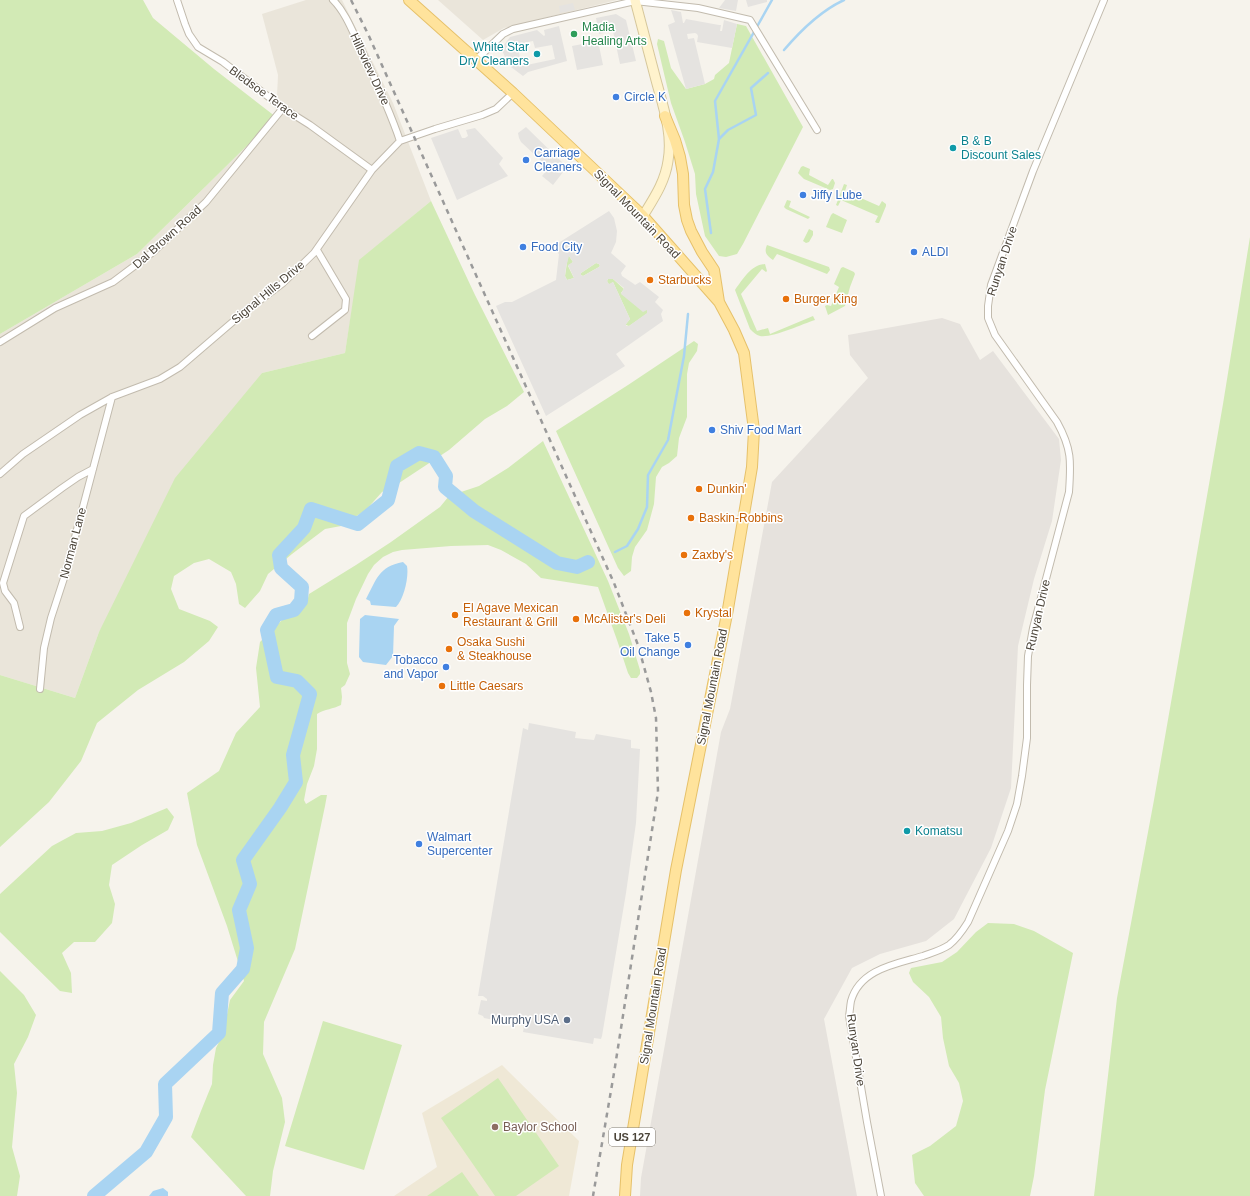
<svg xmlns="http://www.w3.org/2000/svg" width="1250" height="1196" viewBox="0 0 1250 1196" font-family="Arial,sans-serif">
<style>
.residential{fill:#eae5da}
.industrial{fill:#e6e2dd}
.education{fill:#efe8d6}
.green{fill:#d2eab5}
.parking{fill:#e5e3e0;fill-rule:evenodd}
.water{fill:#a9d4f2}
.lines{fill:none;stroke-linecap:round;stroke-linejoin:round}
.stream{stroke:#a9d4f2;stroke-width:2.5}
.river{stroke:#a9d4f2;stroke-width:14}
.street-casing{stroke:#c2bbae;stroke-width:8}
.secondary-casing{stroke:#d6c79b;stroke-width:11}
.primary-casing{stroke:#e6c16a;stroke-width:12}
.street{stroke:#fff;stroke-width:6}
.secondary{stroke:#fff3cd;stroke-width:9}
.primary{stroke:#ffe39c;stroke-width:10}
.rail{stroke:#9a9a9a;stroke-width:2.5;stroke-dasharray:5 5;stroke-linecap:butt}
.leisure-dot{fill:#2e9e5b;stroke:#fff;stroke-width:1.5}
.culture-dot{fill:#0f9aa8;stroke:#fff;stroke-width:1.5}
.shop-dot{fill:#3f7fe0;stroke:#fff;stroke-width:1.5}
.food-dot{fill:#e8710a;stroke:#fff;stroke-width:1.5}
.service-dot{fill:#5c6f8a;stroke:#fff;stroke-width:1.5}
.education-dot{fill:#8d6e63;stroke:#fff;stroke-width:1.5}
.labels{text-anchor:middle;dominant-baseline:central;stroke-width:3;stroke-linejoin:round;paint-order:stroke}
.shield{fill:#fff;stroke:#817c74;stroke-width:1}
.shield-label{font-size:11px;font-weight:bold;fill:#4b4439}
.leisure-label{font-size:12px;fill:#27864d;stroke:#fff;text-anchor:start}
.culture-label{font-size:12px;fill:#0d838f;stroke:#fff;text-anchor:start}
.street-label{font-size:12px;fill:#4b4439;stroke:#fff}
.shop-label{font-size:12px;fill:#366cbe;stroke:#fff;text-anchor:start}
.food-label{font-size:12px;fill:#c56008;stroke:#fff;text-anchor:start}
.service-label{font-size:12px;fill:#4e5e75;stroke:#fff;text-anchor:end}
.education-label{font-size:12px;fill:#785e54;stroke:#fff;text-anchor:start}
</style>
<rect width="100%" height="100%" fill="#f6f3ec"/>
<path class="residential" d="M306 0H342L393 103 431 201 360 260 345 353 262 373 99 632 75 698 0 675V334L137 254 276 117 278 75 262 14Z
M438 0H617L504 28 483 40Z"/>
<path class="industrial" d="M942 318 960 324 980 360 993 351 1059 439 1061 460 1052 521 1034 579 1018 646 1011 788 991 848 954 919 926 941 880 954 852 968 824 1019 857 1196H640L641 1178 721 732 730 709 772 482 868 378 850 355 848 335Z"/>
<path class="education" d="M502 1065 579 1141 569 1196H394L437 1167 422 1113Z"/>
<path class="green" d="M0 0H143L153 18 214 69 276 117 137 254 0 334Z
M737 24 746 26 803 127 743 244 737 254 726 257 719 256 705 236 696 194 695 174 685 142 671 103 657 44 658 39 664 41 671 68 686 89 705 84 714 79 715 75 729 63Z
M803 166 810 169 809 175 828 185 832 179H833L835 183 833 189 830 190 804 179 798 173 801 167Z
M844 184 847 185 845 191 879 206 882 201 886 204V206L879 223H877L875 222 878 216 841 200 838 206 836 205Z
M787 200 791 201 789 207 810 217 808 219 786 209 784 207Z
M431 201 475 295 524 392 507 406 485 419 449 450 399 483 382 492 366 510 341 526 325 529 292 554 268 574 260 591 245 608 239 604 236 584 231 572 209 559 194 563 174 576 171 589 179 609 210 621 218 627 209 641 184 662 138 690 97 723 81 761 49 802 0 847V675L75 698 99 632 175 478 262 373 345 353 359 260Z
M833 213 847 220 842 233 826 227 831 215Z
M809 229 813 231V235L809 242 806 243 803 241Z
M1250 237V1196H1094L1117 998 1154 800 1223 404Z
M767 245 829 267 830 270 827 274 777 254 773 260C766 255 764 252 767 245Z
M568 256H569L573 262 568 266 574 278 567 280 565 276Z
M596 263 599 264 600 266 599 267 583 276 581 275V273Z
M765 264 767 271 766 272 762 269 741 294 757 331 768 328 770 334 813 316 815 320C802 324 773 338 760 336 756 335 753 332 750 329L735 290C743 279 751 265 765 264Z
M843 267 854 272 855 274 850 287 845 306 828 315 825 306 827 305 831 306 839 287 834 284 841 268Z
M608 279H613L624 289 621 293 647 310 648 313 629 326 626 325V324L630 319 613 282 609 285 607 281Z
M694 341 698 344 697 351 689 363 687 374V417L679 438 677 456 669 463 662 467 656 477 654 504 647 530 635 547 632 557 631 571 624 576 618 568 556 431 628 385Z
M543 441 608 581 629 634 640 670V674L637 678H631L628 673 617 640 598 587 541 578 526 564 501 550 488 545 451 546 402 550 393 552 383 557 374 565 368 574 356 599 347 623V663L350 674 345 685 341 688 342 697 341 705C333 709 325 709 317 714V749L314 766 307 784 304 800 306 804 321 795H327L325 806 295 949 264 1022 263 1054 282 1098 285 1122 273 1171 270 1196H246L191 1137 201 1111 212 1084 213 1065 216 1048 223 1034 230 1000 244 981 227 926 197 845 187 793 219 771 236 733 260 707 256 668 260 642 283 619 298 613 307 602 309 594 356 565 391 542 440 507 449 496 479 486 508 468Z
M167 808 174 817 168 830 142 845 112 865 109 885 115 904 112 923 95 942H74L62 953 71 973 72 993 60 991 0 932V894L52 846 76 833 102 831 131 823Z
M988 923 1014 924 1034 931 1073 953 1045 1090 1034 1176 1030 1196H924L915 1183 912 1155 930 1146 956 1126 963 1101 959 1083 949 1066 943 1038 941 1017 929 997 913 982 909 973 911 968 942 962 957 952 976 932Z
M0 971 24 995 36 1015 28 1037 14 1064 17 1093 12 1147 20 1176 17 1196H0Z
M323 1021 402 1045 364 1170 285 1146Z
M498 1078 559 1166 516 1196H495L441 1118Z
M462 1172 479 1196H427Z"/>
<path class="parking" d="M725 0H738L736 11 719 8Z
M746 0H767V2L748 7Z
M573 3 575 10 560 13 559 6Z
M671 10 681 12 683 23H684L686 19 719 25H721L720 31H722L724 20 737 24 732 48 697 42 698 36 697 34 695 33 687 34 688 39 694 38 705 84 686 89 668 25 675 22Z
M616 14 626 20 636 61 620 64 613 31 599 34 596 18Z
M559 26 567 61 528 72 523 76 511 67 512 64 505 57 502 50 504 45 510 37 537 30 544 36 545 35 544 30ZM533 41 535 48 552 45 555 59 522 66 517 44Z
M598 41 603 65 577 70 572 46Z
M526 127 567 167 553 185 542 176 549 168 521 142 519 138 518 133Z
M475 128 503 158 499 164 508 176 457 200 431 138 458 129 462 138H465L468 136 466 130Z
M609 211 614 218 617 231 616 242 611 253 626 266 621 273 622 276 634 284 635 285 640 282 659 297 655 302 663 310 661 314 663 321 616 354 625 366 546 416 496 306 505 302H512L556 280 559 254 552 247ZM569 256 573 262 568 265 574 278 567 280 565 276 566 267ZM596 263 599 264 600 266 599 267 583 276 581 275V273ZM608 279H613L624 288 621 294 643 312 647 310V313L629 326H626V324L630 319 613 282 609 284 607 281Z
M529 723 576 732 575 738 594 740 596 734 631 740V748L640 749 636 823 626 893 602 1036 601 1039 594 1038 593 1044 523 1032 524 1026 484 1018 483 1016 478 1014 481 1000 487 1001V999L483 996H478L523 728 528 730Z"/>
<path class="water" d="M403 562 407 566C409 577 404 599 396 607L371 605 370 601 366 599C377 579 378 567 403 562Z
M365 615 399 619 394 626 393 656 386 665 363 662 359 657 360 619Z
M163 1188 168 1192V1196H149L153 1191Z"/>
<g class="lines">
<path class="stream" d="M784 50C801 30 820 11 844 0
M719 139 728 130 756 115 751 88 768 73
M711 233 705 189 713 172 719 139 715 101 772 0
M615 552 627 546 638 529 647 507 648 475 668 440 684 356 688 314"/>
<path class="river" d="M94 1196 146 1152 166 1117 165 1084 219 1033 222 993 243 969 247 948 239 910 250 884 243 860 280 808 296 782 293 755 310 694 297 681 277 677 267 630 276 615 294 610 301 601 302 587 281 568 279 555 304 528 311 509 358 524 388 500 397 466 419 453 434 457 446 476 445 487 474 511 557 563 577 567 588 562"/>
<defs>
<path id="street" d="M177 0 185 24 189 34 198 47 223 62 283 108 310 125 372 170
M333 0C345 12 352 30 359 45 374 77 389 108 400 141
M477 59 503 34 513 29 635 1 698 8 750 20 817 130
M312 336 345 310 346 299 317 250
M0 342 55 308 113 282 153 252 206 202 283 108
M0 474 23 454 80 415 112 397 160 379 180 367 243 313 283 283 314 253 372 170 400 141 435 129 482 115 496 109 513 93
M20 627 14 603 5 591 3 583 24 516 62 488 78 477 93 469
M40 689 44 648 51 618 65 575 112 397
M881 1196 867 1122 849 1016C850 1011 850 1006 851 1001 860 969 896 964 923 956 931 953 942 950 949 945 957 939 963 930 968 922L1008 831 1017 804 1022 776 1027 738V685L1028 656 1033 628 1069 492C1071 462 1072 449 1057 422L995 335 988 318V306L991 285 1033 171 1104 0"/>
<path id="secondary" d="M635 0C642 27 649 53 656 80 663 106 673 134 668 161 665 182 654 198 643 216"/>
<path id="primary" d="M409 0 513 93 643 216 719 302 734 330 744 353 754 430 752 467 728 609 676 870 627 1165 625 1196
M665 116 675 140 680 157 683 174 684 205 687 220 691 231 702 252 714 270 719 302"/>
</defs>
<use href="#street" class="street-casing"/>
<use href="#secondary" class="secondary-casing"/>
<use href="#primary" class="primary-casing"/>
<use href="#street" class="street"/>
<use href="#secondary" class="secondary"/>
<use href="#primary" class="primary"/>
<path class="rail" d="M351 0 368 34 614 583 638 645 651 692 656 718 658 792 614 1073 593 1196"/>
</g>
<circle class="leisure-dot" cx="574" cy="34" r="4"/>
<g class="culture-dot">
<circle cx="537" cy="54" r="4"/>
<circle cx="953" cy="148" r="4"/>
<circle cx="907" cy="831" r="4"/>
</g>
<g class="shop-dot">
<circle cx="616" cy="97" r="4"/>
<circle cx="526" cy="160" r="4"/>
<circle cx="803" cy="195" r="4"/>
<circle cx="523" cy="247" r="4"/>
<circle cx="914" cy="252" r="4"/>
<circle cx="712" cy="430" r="4"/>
<circle cx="688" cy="645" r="4"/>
<circle cx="446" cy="667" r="4"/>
<circle cx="419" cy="844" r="4"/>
</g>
<g class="food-dot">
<circle cx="650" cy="280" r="4"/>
<circle cx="786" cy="299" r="4"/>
<circle cx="699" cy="489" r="4"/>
<circle cx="691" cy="518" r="4"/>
<circle cx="684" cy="555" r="4"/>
<circle cx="687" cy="613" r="4"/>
<circle cx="455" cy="615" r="4"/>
<circle cx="576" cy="619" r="4"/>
<circle cx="449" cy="649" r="4"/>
<circle cx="442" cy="686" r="4"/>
</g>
<circle class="service-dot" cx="567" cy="1020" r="4"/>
<circle class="education-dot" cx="495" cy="1127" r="4"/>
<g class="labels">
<rect class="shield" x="609" y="1128" width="46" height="18" rx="3"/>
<g class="shield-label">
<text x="632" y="1137">US 127</text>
</g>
<g class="leisure-label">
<text x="582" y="27">Madia<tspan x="582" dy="14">Healing Arts</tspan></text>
</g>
<g class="culture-label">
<text x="529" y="47" text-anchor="end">White Star<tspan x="529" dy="14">Dry Cleaners</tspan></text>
<text x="961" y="141">B &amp; B<tspan x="961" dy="14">Discount Sales</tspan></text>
<text x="915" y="831">Komatsu</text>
</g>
<g class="street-label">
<text transform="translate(370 69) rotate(65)">Hillsview Drive</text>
<text transform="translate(264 93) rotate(36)">Bledsoe Terace</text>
<text transform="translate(637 214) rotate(46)">Signal Mountain Road</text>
<text transform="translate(167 237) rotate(-42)">Dal Brown Road</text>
<text transform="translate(1002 261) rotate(-72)">Runyan Drive</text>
<text transform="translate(268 292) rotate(-40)">Signal Hills Drive</text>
<text transform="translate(73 543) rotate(-75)">Norman Lane</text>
<text transform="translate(1038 615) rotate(-77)">Runyan Drive</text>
<text transform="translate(712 687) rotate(-79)">Signal Mountain Road</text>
<text transform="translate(653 1006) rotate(-81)">Signal Mountain Road</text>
<text transform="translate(856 1050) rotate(82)">Runyan Drive</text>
</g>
<g class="shop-label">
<text x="624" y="97">Circle K</text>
<text x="534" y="153">Carriage<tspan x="534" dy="14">Cleaners</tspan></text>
<text x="811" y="195">Jiffy Lube</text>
<text x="531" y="247">Food City</text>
<text x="922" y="252">ALDI</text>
<text x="720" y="430">Shiv Food Mart</text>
<text x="680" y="638" text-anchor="end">Take 5<tspan x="680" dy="14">Oil Change</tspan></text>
<text x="438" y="660" text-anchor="end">Tobacco<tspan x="438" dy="14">and Vapor</tspan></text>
<text x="427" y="837">Walmart<tspan x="427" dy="14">Supercenter</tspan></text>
</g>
<g class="food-label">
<text x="658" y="280">Starbucks</text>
<text x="794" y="299">Burger King</text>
<text x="707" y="489">Dunkin'</text>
<text x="699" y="518">Baskin-Robbins</text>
<text x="692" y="555">Zaxby's</text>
<text x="463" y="608">El Agave Mexican<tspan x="463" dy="14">Restaurant &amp; Grill</tspan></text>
<text x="695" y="613">Krystal</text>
<text x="584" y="619">McAlister's Deli</text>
<text x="457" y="642">Osaka Sushi<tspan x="457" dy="14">&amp; Steakhouse</tspan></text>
<text x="450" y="686">Little Caesars</text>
</g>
<g class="service-label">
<text x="559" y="1020">Murphy USA</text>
</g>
<g class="education-label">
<text x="503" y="1127">Baylor School</text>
</g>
</g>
</svg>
